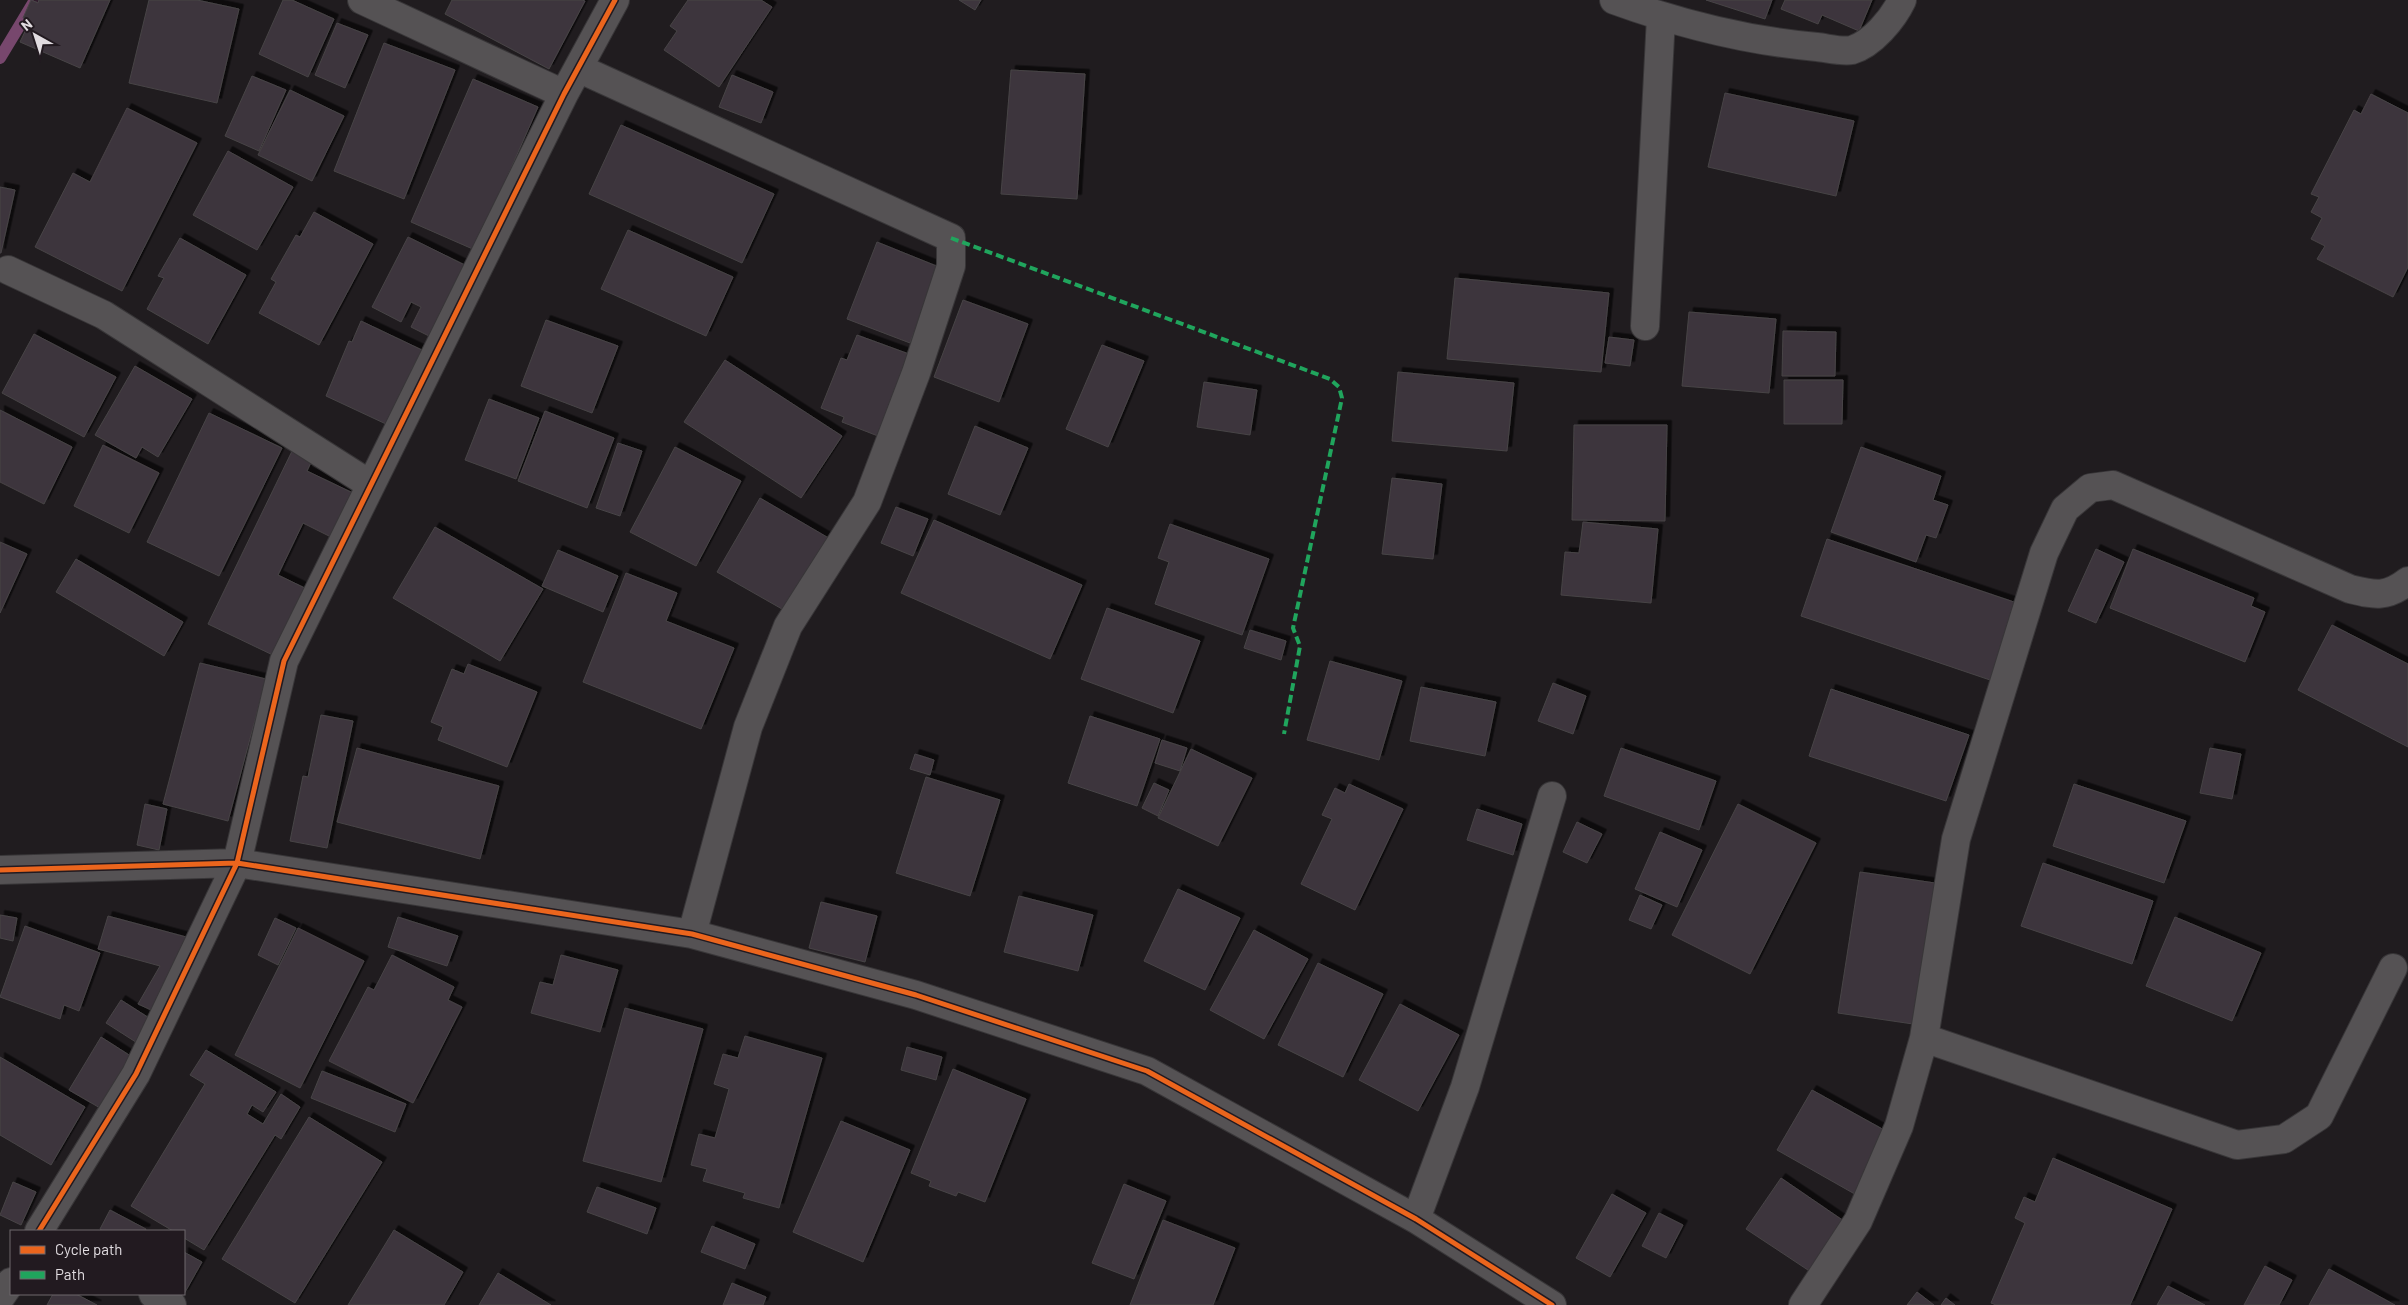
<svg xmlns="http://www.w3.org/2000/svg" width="2408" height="1305" viewBox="0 0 2408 1305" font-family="Barlow,sans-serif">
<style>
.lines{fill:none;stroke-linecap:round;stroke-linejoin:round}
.stream{stroke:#77476d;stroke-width:12}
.building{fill:#3e353d;stroke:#474446;filter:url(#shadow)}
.minor-casing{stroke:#383638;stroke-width:30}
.minor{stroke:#555254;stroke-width:28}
.quiet{stroke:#20a55d;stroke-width:4;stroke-dasharray:8 4;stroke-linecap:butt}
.cycleway-casing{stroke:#221a20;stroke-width:8}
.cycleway{stroke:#eb651d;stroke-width:5}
</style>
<defs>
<filter id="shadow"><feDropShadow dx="4.5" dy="-4.5" stdDeviation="0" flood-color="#0009"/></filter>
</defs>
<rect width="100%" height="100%" fill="#201c1f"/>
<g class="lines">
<path class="stream" d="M0 58 35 0"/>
</g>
<path class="building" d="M31 0 38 3 39 0H110L80 68 20 42 30 21 23 18Z
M149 0H197L239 9 217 103 129 83Z
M283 0H292L334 19 308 77 259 54Z
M452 0H582L585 1 549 69 445 14Z
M688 0H761L772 7 719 87 664 50 677 31 670 26Z
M959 0H981L975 10Z
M1706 0H1772L1765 19Z
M1785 0H1872L1859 31 1822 15 1818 24 1781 9Z
M337 23 368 35 345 88 315 75Z
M384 43 455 70 404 199 334 171Z
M1011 70 1085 74 1077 199 1001 194Z
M732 75 773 92 761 123 719 107Z
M252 76 286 90 259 151 225 136Z
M473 79 538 107 475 250 411 222Z
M290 90 344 116 312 181 258 155Z
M1725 93 1854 121 1836 196 1708 167Z
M2371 94 2408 113V267L2393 297 2317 259 2325 246 2311 239 2322 218 2311 212 2319 197 2311 194 2354 110 2361 114Z
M127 108 197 143 122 291 35 247 73 173 90 182Z
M621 125 774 194 742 263 589 194Z
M228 151 293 187 257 250 193 215Z
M0 187 15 190 1 253H0Z
M314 212 373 244 319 345 259 313 276 282 271 279 296 235 300 237Z
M628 230 733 277 706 336 601 289Z
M408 237 475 270 439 341 411 327 421 307 411 302 401 322 372 307Z
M180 238 246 275 208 344 147 309 164 278 158 276Z
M877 242 939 267 910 343 847 319Z
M1455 278 1609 293 1601 372 1447 359Z
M963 300 1028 324 999 402 934 377Z
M1689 312 1776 319 1769 393 1682 386Z
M546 320 618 346 592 413 521 386Z
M361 321 422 350 412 369 417 371 403 401 398 399 386 424 326 396 349 341 352 342Z
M1783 331 1836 332 1835 376H1782Z
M34 334 116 377 84 437 2 393Z
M857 335 909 354 878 436 842 422 844 417 821 408 841 358 847 360Z
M1609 337 1634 340 1630 366 1605 363Z
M1102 345 1144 361 1108 447 1066 429Z
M725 360 842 436 801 498 684 422Z
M135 366 192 399 158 457 142 447 136 458 95 435Z
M1398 372 1514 383 1507 451 1392 441Z
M1784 380H1843L1842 424H1784Z
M1204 382 1257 390 1250 435 1197 427Z
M489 399 539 418 516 479 465 460Z
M0 410 72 447 44 504 0 482Z
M545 411 614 438 587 508 518 481Z
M209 413 282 448 219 576 147 542Z
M1574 425H1667L1665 521 1572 520Z
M975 426 1028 448 1000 515 948 494Z
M618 443 642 451 620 516 596 508Z
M103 445 159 473 129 533 74 506Z
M294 447 314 456 307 471 353 493 331 537 303 523 278 575 309 590 277 657 208 624Z
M675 447 741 481 696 566 630 532Z
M1861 447 1941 476 1933 500 1948 505 1936 538 1926 535 1916 562 1831 532Z
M1392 478 1442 484 1433 559 1382 554Z
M760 498 832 540 789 613 717 572Z
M896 507 928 519 913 556 881 543Z
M934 520 1082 585 1050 659 901 593Z
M1583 522 1658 529 1651 603 1561 595 1565 552 1579 553Z
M1170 524 1269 559 1242 635 1155 604 1169 562 1158 558Z
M435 527 543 589 500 661 393 598Z
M1827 539 2023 605 1996 682 1801 616Z
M0 542 27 554 0 613Z
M2096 549 2124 562 2096 623 2068 611Z
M2133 549 2254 598 2251 606 2265 612 2245 662 2110 608Z
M558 550 618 576 603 612 542 586Z
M76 559 183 622 164 656 56 592Z
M626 573 677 593 666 621 734 648 701 729 583 682Z
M1107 608 1200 641 1173 713 1081 679Z
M2332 625 2408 664V747L2298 690Z
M1250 630 1286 641 1281 660 1244 648Z
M1330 661 1402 681 1379 760 1307 740Z
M200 663 266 679 228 821 163 804Z
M468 664 537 692 507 767 438 740 443 727 431 722 452 669 464 674Z
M1553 683 1586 696 1573 734 1538 721Z
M1421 687 1496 702 1485 756 1410 741Z
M1831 689 1969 735 1946 801 1809 756Z
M321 715 353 721 327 848 290 841 303 776 308 777Z
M1090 716 1160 739 1137 806 1068 783Z
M1162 740 1187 748 1180 771 1155 763Z
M357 748 499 786 480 859 337 822Z
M1621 748 1716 781 1699 830 1604 796Z
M2210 748 2241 754 2232 799 2200 793Z
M1191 749 1252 778 1218 846 1158 818Z
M915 754 934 760 930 775 910 769Z
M926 777 1000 800 970 896 896 873Z
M1154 783 1169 790 1158 816 1142 808Z
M1349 784 1403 809 1355 910 1301 884 1332 819 1322 815 1335 788 1345 793Z
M2074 784 2186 821 2164 883 2053 846Z
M145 804 167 809 159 850 137 845Z
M1738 804 1816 843 1750 974 1672 935Z
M1477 809 1522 824 1513 855 1467 840Z
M1577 822 1602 834 1587 863 1563 852Z
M1660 832 1702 850 1677 907 1635 889Z
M2043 863 2153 901 2132 964 2021 926Z
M1860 872 1935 883 1913 1024 1838 1013Z
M1178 889 1240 918 1205 990 1144 961Z
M1640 895 1662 905 1651 929 1629 920Z
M1019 896 1093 915 1078 971 1004 952Z
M821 902 877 916 865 962 809 948Z
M0 915 17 918 13 941 0 938Z
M108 916 190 938 160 1014 138 1004 160 966 98 949Z
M398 917 458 936 447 966 388 947Z
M2175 917 2261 953 2232 1021 2146 986Z
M275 918 296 928 278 965 258 955Z
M25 926 100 953 79 1011 64 1005 60 1019 0 997Z
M298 928 364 961 300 1088 235 1055Z
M1254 930 1308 959 1264 1039 1210 1010Z
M392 955 454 987 448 1000 462 1007 413 1103 329 1061 368 987 374 990Z
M561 955 618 970 600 1032 531 1013 540 982 553 985Z
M1318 963 1383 994 1343 1077 1278 1045Z
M121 1000 157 1023 142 1046 106 1023Z
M1400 1004 1459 1035 1418 1111 1359 1080Z
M625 1008 703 1029 661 1182 583 1161Z
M745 1036 822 1058 779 1208 743 1198 745 1193 703 1181 707 1169 691 1165 699 1134 715 1138 729 1089 714 1084 723 1054 738 1058Z
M101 1037 137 1060 107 1112 69 1090Z
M907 1047 942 1057 936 1080 901 1070Z
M206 1050 276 1092 263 1112 252 1105 247 1114 263 1124 281 1094 300 1107 281 1139 275 1135 204 1250 184 1238V1231H173L131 1206 205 1084 190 1075Z
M0 1057 85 1107 51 1165 0 1135Z
M953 1069 1026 1099 985 1202 958 1192 956 1196 929 1186 931 1181 911 1173Z
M322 1071 406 1104 395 1132 311 1098Z
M1812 1090 1895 1136 1860 1197 1777 1150Z
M309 1117 382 1162 295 1303 222 1259Z
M841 1121 910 1150 863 1262 793 1232Z
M2053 1158 2172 1209 2130 1305H1996L1991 1303 2025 1223 2015 1218 2024 1197 2035 1202Z
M1781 1178 1857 1230 1823 1280 1746 1229Z
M13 1182 36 1192 21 1225 0 1215Z
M1124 1184 1166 1201 1134 1279 1092 1263Z
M597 1187 656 1208 647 1234 587 1212Z
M1612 1194 1646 1213 1610 1277 1576 1258Z
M110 1210 146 1229 145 1231H103L100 1229Z
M1659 1213 1683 1225 1666 1258 1642 1246Z
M1163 1220 1235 1248 1213 1305H1130Z
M712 1226 755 1244 745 1269 701 1252Z
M394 1230 463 1272 444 1305H348Z
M184 1252 202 1262 184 1294H183Z
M2265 1266 2292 1280 2279 1305H2244Z
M2329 1269 2395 1305H2309Z
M498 1273 551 1305H479Z
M732 1283 766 1297 763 1305H723Z
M2168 1286 2205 1305H2157Z
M1917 1292 1934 1305H1907Z
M53 1294H76L97 1305H47Z
M1946 1298 1955 1305H1941Z"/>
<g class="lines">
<defs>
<path id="minor" d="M362 0 564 94
M1614 0C1680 24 1748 41 1817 47 1827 48 1842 52 1852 50 1872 44 1893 19 1902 0
M578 68 951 238V266L916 373 867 502 788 626 748 727 692 934
M8 270 104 315 371 485
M1645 326 1661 17
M0 870 237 863 692 934 916 995 1147 1071 1416 1219 1552 1305
M1924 1038 2237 1145 2284 1139 2319 1116 2393 968
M1416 1219 1465 1087 1552 796
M39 1231 136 1074 237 863 284 661 564 94 615 0
M153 1294 172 1305
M0 1298 11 1282
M1803 1305 1858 1221 1899 1126 1924 1038 1956 839 2044 553 2065 509 2090 488 2113 485 2350 589C2375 595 2386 598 2408 581"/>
</defs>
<use href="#minor" class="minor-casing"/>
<use href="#minor" class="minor"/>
<path class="quiet" d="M951 238 1330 379 1339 387 1342 398 1293 628 1300 646 1284 734"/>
<defs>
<path id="cycleway" d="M0 870 237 863 692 934 916 995 1147 1071 1416 1219 1552 1305
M39 1231 136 1074 237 863 284 661 564 94 615 0"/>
</defs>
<use href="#cycleway" class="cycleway-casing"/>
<use href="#cycleway" class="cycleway"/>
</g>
<rect x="10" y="1230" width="175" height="65" fill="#221a20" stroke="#6e686d"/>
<rect x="20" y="1246" width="25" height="8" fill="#eb651d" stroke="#6e686d"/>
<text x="55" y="1255" font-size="15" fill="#e1dce0">Cycle path</text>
<rect x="20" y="1271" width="25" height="8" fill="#20a55d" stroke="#6e686d"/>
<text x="55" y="1280" font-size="15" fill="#e1dce0">Path</text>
<g transform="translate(35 35) rotate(321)" stroke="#221a20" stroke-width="4" paint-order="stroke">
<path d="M0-4L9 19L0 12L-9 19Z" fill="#e1dce0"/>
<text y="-8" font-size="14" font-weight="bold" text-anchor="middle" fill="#e1dce0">N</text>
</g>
</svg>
